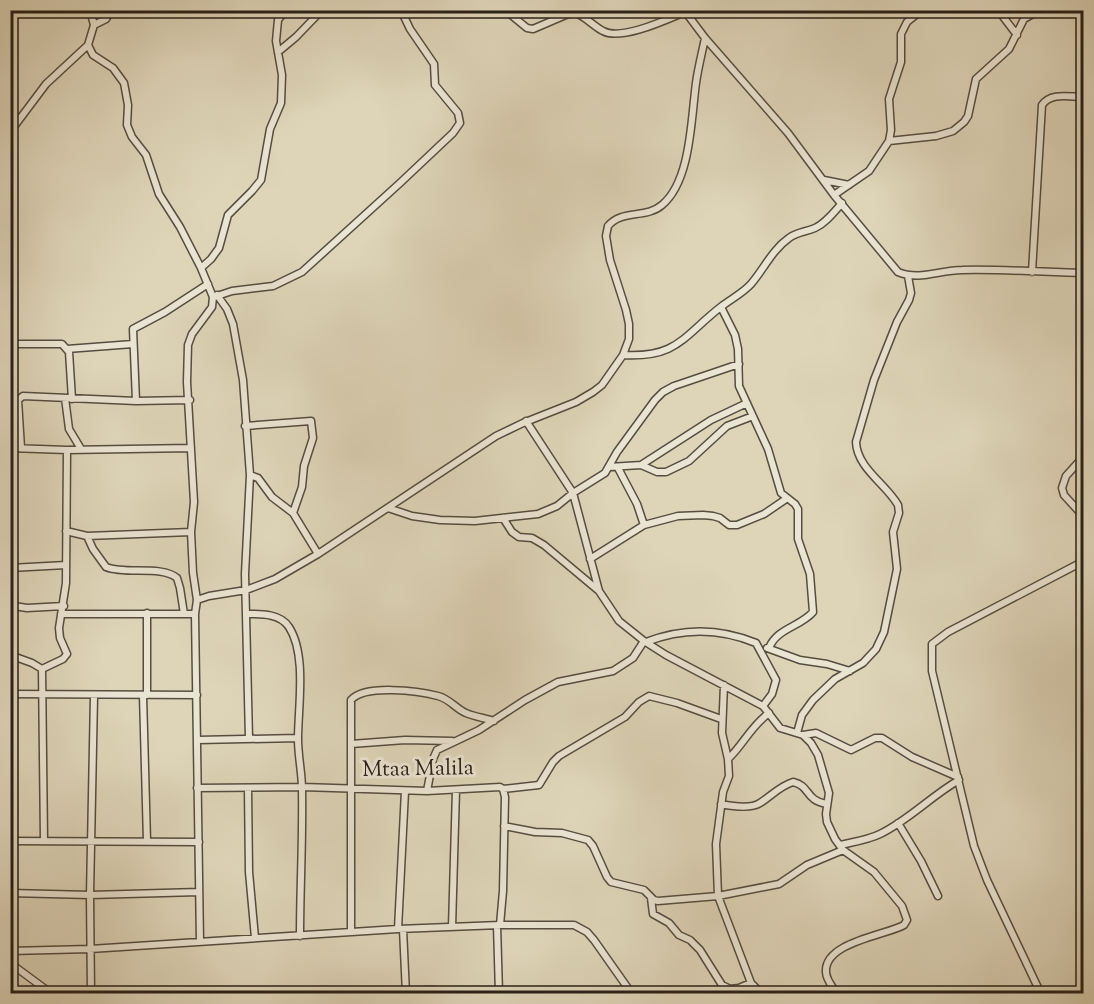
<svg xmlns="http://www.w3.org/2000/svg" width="1094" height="1004" viewBox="0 0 1094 1004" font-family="'Sorts Mill Goudy',serif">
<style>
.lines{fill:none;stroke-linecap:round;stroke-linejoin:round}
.street-casing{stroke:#564d40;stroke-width:9}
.street{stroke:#eae4d2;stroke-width:6}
.labels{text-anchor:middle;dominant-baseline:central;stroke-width:6;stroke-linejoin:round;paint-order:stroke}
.street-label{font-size:22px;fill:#292018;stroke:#eae4d2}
</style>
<rect width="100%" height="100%" fill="#ded5b9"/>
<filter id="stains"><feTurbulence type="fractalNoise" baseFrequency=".00333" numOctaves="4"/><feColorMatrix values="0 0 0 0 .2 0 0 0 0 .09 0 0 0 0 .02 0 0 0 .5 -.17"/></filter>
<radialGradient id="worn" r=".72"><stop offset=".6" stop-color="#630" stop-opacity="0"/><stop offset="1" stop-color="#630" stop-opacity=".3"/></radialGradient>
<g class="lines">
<defs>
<path id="street" d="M90 10 94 25 88 45 93 55 113 68 124 83 128 105 127 125 132 137 146 155 159 194 180 227 201 268 213 297 212 307 192 334 188 345 187 382 194 502 191 532 193 573 197 600
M505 10 527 28 533 29 568 14 575 13C585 16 593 26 603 31 621 41 666 20 685 12
M684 10 705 38 788 133 834 195 898 272C920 281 939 270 962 270 1002 269 1043 272 1084 273
M998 10 1017 35
M94 25 106 19 111 10
M278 52 296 37 322 10
M10 132 46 84 88 45
M889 141 936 136 953 131 964 122 968 116 976 79 1009 49 1024 19 1040 10
M824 180 849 185
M834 195 869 171 889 141 891 130 889 99 901 62V34L907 22 922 10
M201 268 211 259 219 248 228 215 252 191 261 180 270 129 281 103 282 75 276 41 278 20 286 10
M1032 272 1042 105C1051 92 1069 97 1084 97
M217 295 227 309 233 324 243 380 250 475 245 574 249 739
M214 297 232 291 273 286 302 272 400 183 453 133 460 123 458 113 435 85 434 64 410 29 401 10
M721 307 735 335 738 349 739 386 768 449 781 493 795 504 798 509V539L810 574 813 612C800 627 777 628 769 648
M10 344H62L69 352 72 399
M67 349 133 344
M623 355C678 358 683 336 722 306 731 299 743 293 751 284 764 269 772 250 789 238 797 232 806 232 815 228 826 223 834 212 842 203
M65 398 69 429 81 449
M136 401 133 329 165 312 208 284
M526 421 573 493 599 591 619 621 644 641 666 655 763 706 780 728 803 735 811 743 818 755 829 793 826 814 827 822 835 839 843 850 874 872 902 906 907 920 904 925C887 935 824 942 826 972 826 980 833 987 837 994
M245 426 311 421 313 438 304 466 302 487 293 513 318 554
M10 448 67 450 191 448
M21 448 18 400 23 396 136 401 190 400
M1084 456 1066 476 1062 488 1064 495 1084 517
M641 465 711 420 747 403
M609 467 641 465 657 472H666L689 461 727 426 753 416
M618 468 637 504 644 525
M250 475 258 478 272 497 293 513
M388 508 412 516 440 520 475 521 538 514 557 506 573 493 605 473 617 452 655 400 663 392 674 386 739 364
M503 518 512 532 519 537 532 538 544 545 599 591
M66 531 87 536 191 532
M87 536 93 549 106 567C126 575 161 565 177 578L180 588 184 614
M590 559 644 525 678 516 703 515 713 516 720 518 729 525H737L764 514 786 499
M10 568 66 565
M10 602 14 606 27 608 64 606
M147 613V695
M61 614H195
M246 614C260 614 280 613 289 627 307 655 298 707 298 739 298 756 302 773 302 789 303 838 300 887 300 936
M646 642C682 628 720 628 756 643L776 680 772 694 763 706
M767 648 800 660 827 664 850 671
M10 655 32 663 42 669 44 841
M42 669 63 659 67 654 60 638 59 628 66 583 67 450
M724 685 722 733 728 759 729 776 723 792 716 844 718 896 751 983 762 994
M10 694 197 695
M143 695 147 841
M797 733 802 715 813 700 835 679 863 663 876 649 884 632 897 569 893 532 899 513 898 505C886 484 857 468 856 442L874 380 897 322 909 300 911 293 908 276
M803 735 816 733 851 750 875 738H882L912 757 958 777
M198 740 298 738
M351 744 405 740 452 741
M728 759C744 744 750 727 769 713
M197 788 302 787 427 791 500 787 503 789 505 797 503 891 500 925
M248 789 249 872 255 938
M503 789 539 785 553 762 559 756 625 717 639 702 649 696 677 703 721 719
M427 791 433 759 437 750 479 730 525 700 558 682 613 671 633 658 644 641
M721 804C731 806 751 809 760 803 771 796 780 786 793 782 811 786 804 800 827 804
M898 823 921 861 938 896
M504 826 535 832 562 833 588 840 593 846 607 877 611 882 644 890 654 900 658 901 718 896 779 884 807 865 843 850
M10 841 199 842
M840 845C853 842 868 840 880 834 909 820 931 796 959 780
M10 893 90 895 199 892
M651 898 653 914 669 923 679 935 690 940 700 950 722 985 730 989 739 988 751 983
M497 925 499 994
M452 927 456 790
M398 929 405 791
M403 929 406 994
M351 932V700C365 684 419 691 438 696 450 699 456 709 466 713 475 717 485 718 494 721
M200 942 195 614 197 600 209 596 246 590 275 579 318 554 496 436 523 423 576 402 593 392 602 385 623 355 629 339V324L626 310 610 260 606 236 608 226C622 209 646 219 662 205 691 181 691 119 696 83 698 68 702 53 705 38
M10 951 90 949 398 929 500 925H574L587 932 594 940 632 994
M10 963 52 994
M91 994 90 895 94 696
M309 994 432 990 464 994
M1041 994 987 880 974 846 932 671V644L948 632 1084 561"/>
</defs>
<use href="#street" class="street-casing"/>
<use href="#street" class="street"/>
</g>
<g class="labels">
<g class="street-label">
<text transform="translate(418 770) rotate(-1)">Mtaa Malila</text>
</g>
</g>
<rect width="1094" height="1004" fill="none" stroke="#ded5b9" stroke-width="36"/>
<rect x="12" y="12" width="1070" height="980" fill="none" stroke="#292018" stroke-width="3"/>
<rect x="18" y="18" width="1058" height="968" fill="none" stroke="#292018" stroke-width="1.5"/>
<rect width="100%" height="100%" filter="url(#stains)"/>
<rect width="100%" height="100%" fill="url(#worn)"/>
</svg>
